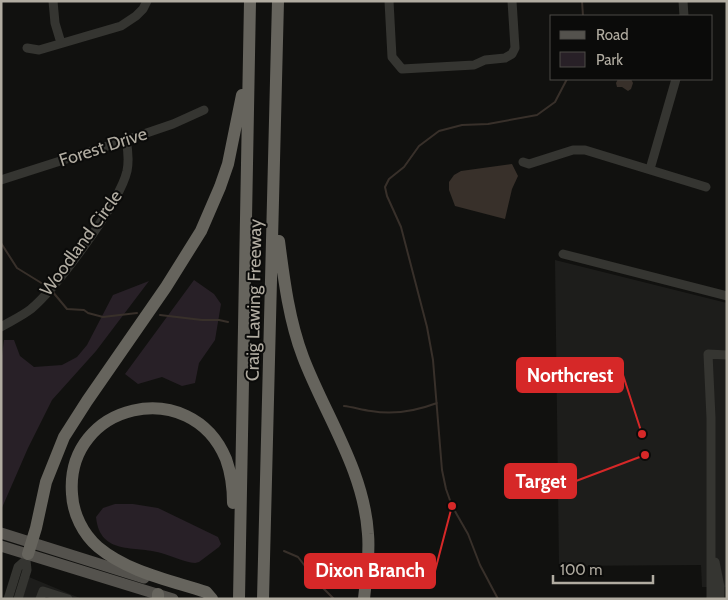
<svg xmlns="http://www.w3.org/2000/svg" width="728" height="600" viewBox="0 0 728 600" font-family="Cabin,sans-serif">
<style>
.built{fill:#1d1d1b}
.green{fill:#282027}
.water{fill:#38302a}
.lines{fill:none;stroke-linecap:round;stroke-linejoin:round}
.stream{stroke:#38302a;stroke-width:2}
.minor{stroke:#353531;stroke-width:9}
.major{stroke:#54524d;stroke-width:11}
.highway{stroke:#66645d;stroke-width:12}
.labels{text-anchor:middle;dominant-baseline:central;stroke-width:4;stroke-linejoin:round;paint-order:stroke}
.street-label{font-size:18px;fill:#b1aca1;stroke:#0b0b0a}
.leader{fill:none;stroke:#d62828;stroke-width:2}
.callout-dot{fill:#d62828;stroke:#0b0b0a;stroke-width:2}
.callout{fill:#d62828;stroke:#d62828;stroke-width:2}
.callout-label{font-size:19px;text-anchor:middle;font-weight:bold;fill:#fff}
</style>
<rect width="100%" height="100%" fill="#11110f"/>
<path class="built" d="M555 260 727 303V587H702L701 565 559 566Z
M29 577 82 599H22Z"/>
<path class="green" d="M194 280 214 294 221 304 215 340 199 363 195 383 182 386 162 377 138 384 125 374Z
M149 281 96 351 52 400 28 448 1 510V363L4 340H14L20 356 34 367 62 365 77 357 87 345 113 295Z
M115 504H133L158 508 218 537 221 544 219 547 199 562 195 563C184 562 172 556 161 553 135 545 100 556 96 517L103 508Z"/>
<path class="water" d="M618 79H631L633 83 631 89 628 91 622 87H617L616 83Z
M512 164 518 176 512 189 505 219 455 206 449 190V182L454 175 461 171Z"/>
<g class="lines">
<path class="stream" d="M582 1 583 16
M1 243 17 268 43 284
M52 291 67 309 84 310 88 313 103 317 137 313
M160 315 202 320H219L228 322
M344 406C353 407 362 410 371 411 394 415 416 411 437 403
M284 551 298 557 318 583 334 599
M498 599 480 565 468 534 452 506 446 489 442 470 433 360 427 327 401 227 387 196 385 187 389 179 404 167 419 146 439 131 462 125 488 124 537 115 555 102 567 79"/>
<path class="minor" d="M53 1 55 23 61 43
M389 1 392 57 402 69 474 65 485 60 505 58 512 54 515 48 512 1
M683 1 684 16
M27 48 39 50 121 26 136 16 143 9 147 1
M523 162 529 164 573 150H585L706 187
M650 169 676 79
M1 180 126 140 173 124 204 110
M563 254 727 296
M1 327C11 321 22 316 31 309 57 287 120 202 127 171 129 161 128 150 126 140
M715 562 720 587V599
M8 599 18 567 26 560 28 554
M18 599 27 570 26 560
M40 599 43 591 68 599
M711 599V418L708 354 727 355"/>
<path class="major" d="M1 533 144 578
M1 546 173 599"/>
<path class="highway" d="M279 241C284 280 289 320 303 357 325 415 364 470 368 534 370 556 366 578 364 599
M28 554 36 528 46 482 64 437 87 401 166 287 201 231 220 187 228 164 242 95
M158 599V594
M212 599 206 592C169 580 128 572 98 547 83 534 73 514 72 494 65 403 191 374 226 459 231 473 233 488 233 503
M239 599 250 1
M263 599 278 1"/>
</g>
<g class="labels">
<g class="street-label">
<text transform="translate(103 147) rotate(-18)">Forest Drive</text>
<text transform="translate(81 243) rotate(-54)">Woodland Circle</text>
<text transform="translate(254 300) rotate(-89)">Craig Lawing Freeway</text>
</g>
</g>
<path class="leader" d="M642 434L623 375M645 455L576 481M452 506L435 571"/>
<g class="callout-dot">
<circle cx="642" cy="434" r="5"/>
<circle cx="645" cy="455" r="5"/>
<circle cx="452" cy="506" r="5"/>
</g>
<g class="callout">
<rect x="517" y="358" width="106" height="34" rx="5"/>
<rect x="505" y="464" width="71" height="34" rx="5"/>
<rect x="305" y="554" width="130" height="34" rx="5"/>
</g>
<g class="callout-label">
<text x="570" y="382">Northcrest</text>
<text x="541" y="488">Target</text>
<text x="370" y="577">Dixon Branch</text>
</g>
<rect width="728" height="600" fill="none" stroke="#b1aca1" stroke-width="5"/>
<rect x="550" y="15" width="162" height="65" fill="#0b0b0a" stroke="#4d4b46"/>
<rect x="560" y="31" width="25" height="8" fill="#54524d" stroke="#4d4b46"/>
<text x="596" y="40" font-size="15" fill="#b1aca1">Road</text>
<rect x="560" y="52" width="25" height="15" fill="#282027" stroke="#4d4b46"/>
<text x="596" y="65" font-size="15" fill="#b1aca1">Park</text>
<path d="M553 575v8h100v-8" fill="none" stroke="#b1aca1" stroke-width="2.5"/>
<text x="560" y="575" font-size="15" fill="#b1aca1" stroke="#0b0b0a" stroke-width="4" paint-order="stroke">100 m</text>
</svg>
